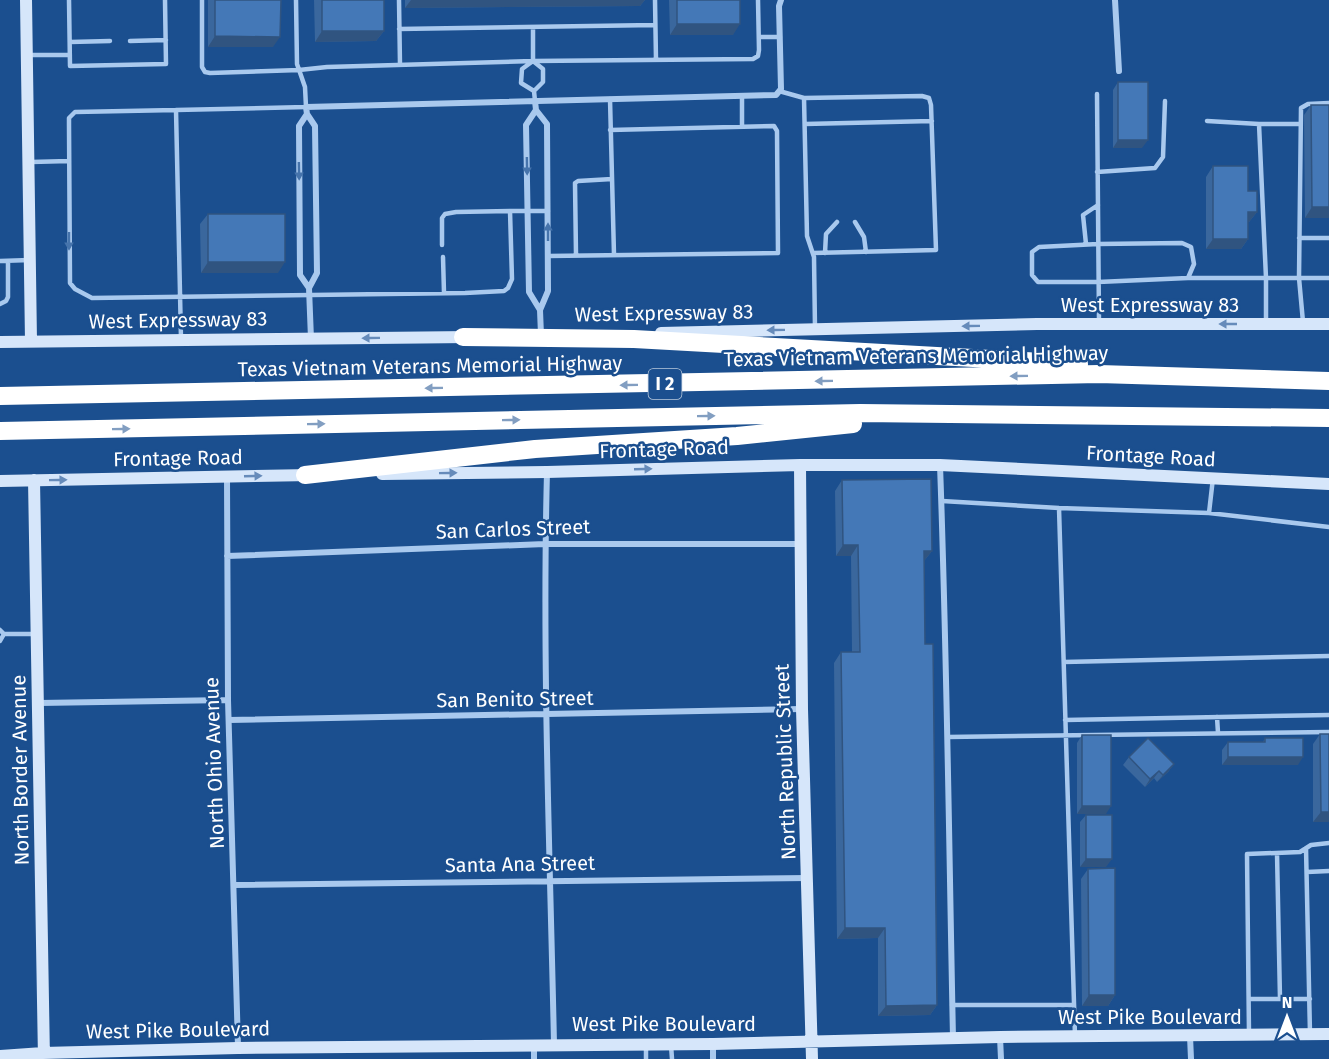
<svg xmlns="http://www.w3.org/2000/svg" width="1329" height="1059" viewBox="0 0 1329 1059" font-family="'Fira Sans',sans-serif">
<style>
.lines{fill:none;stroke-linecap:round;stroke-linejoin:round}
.lane{stroke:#a9c9ee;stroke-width:4.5}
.street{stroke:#a9c9ee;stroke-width:6}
.secondary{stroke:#d6e6fa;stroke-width:12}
.highway{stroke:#fff;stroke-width:18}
.wall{fill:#3a679d}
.shaded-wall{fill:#305480}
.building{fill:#4478b7;stroke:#305480;stroke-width:1.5}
.oneway{fill:#4674ac}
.oneway2{fill:#668bba}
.oneway3{fill:#829ec1}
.labels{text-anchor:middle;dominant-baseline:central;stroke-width:5;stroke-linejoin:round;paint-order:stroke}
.shield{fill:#1b4f8f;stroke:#bbcadd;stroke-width:1.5}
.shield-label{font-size:18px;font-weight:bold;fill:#fff}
.street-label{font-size:20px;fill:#fff;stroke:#1b4f8f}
</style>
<rect width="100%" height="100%" fill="#1b4f8f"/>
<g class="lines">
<path class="lane" d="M69 0 70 66 166 64 165 0
M202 0V67L205 72 210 73 299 70 327 67 533 61 753 59 758 56 759 50 758 0
M399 0 400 65
M655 0 656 60
M533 27V61
M399 29 655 25
M759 37H780
M130 41 166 40
M70 42 110 41
M28 55H70
M533 61 522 69 521 83 534 91 535 101
M533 61 543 69V82L534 91
M779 91 804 98 807 236 814 257 815 329
M1097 94 1099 321
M742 96V126
M804 98 922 96 929 98 931 105 936 250 813 253
M610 99 614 255
M176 110 306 107 305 87 297 64 296 0
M1207 121 1259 124 1266 278V321
M805 124 932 121
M1259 124H1300
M31 162 69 161
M1097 172 1155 168 1163 157 1165 101
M510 211H548
M855 222 864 237 866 252
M1299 238H1329
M1182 243 1191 247 1194 264 1188 278 1098 282H1038L1032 275V252L1039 247 1098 244Z
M1086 244 1083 215 1098 205
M825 253 826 234 837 222
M576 255 575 183 578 181 612 179
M548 256 778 253 777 131 774 126 610 130
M443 257 444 293
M0 261 30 260
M1188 278H1329
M0 304 6 301 8 297V261
M1303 322 1299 278 1301 108 1308 104 1329 103
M181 339C179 263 178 186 176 110L75 112 69 118V125L70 283 75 289 92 298 465 293 504 291 508 288 512 279 510 211 456 212 445 214 442 218V245
M942 501 1059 508 1209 513 1329 527
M1059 508 1075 1036
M1209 513 1213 478
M0 630 4 634 0 641
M4 634H34
M1064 662 1329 656
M1217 717 1218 733
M1065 720 1329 715
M948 737 1329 732
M1306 848 1310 1034
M1277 853 1280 999
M1307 872 1329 871
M1249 999H1310
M952 1005H1074
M1249 1034 1247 854 1300 852 1311 845 1329 843
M671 1045 672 1059
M646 1047V1059"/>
<path class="street" d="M1115 0 1119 71
M535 101 536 110 547 124 548 291 540 310 541 335
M536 110 526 125 529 292 540 310
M307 114 315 126 317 273 309 288 311 339
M309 288 300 275 299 126 307 114 306 107 776 95 781 89 779 6 781 0
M940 465C947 656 949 847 953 1038
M547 472C542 663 550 854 554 1044
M227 477 228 700 238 1047
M227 556 545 544H800
M39 703 228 700
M229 720 802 709
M234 885 808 878
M1190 1036 1191 1059
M1000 1037 1001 1059
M713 1044V1059
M534 1046V1059"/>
<path class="secondary" d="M26 0 31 341
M661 333 1037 324H1329
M0 342 470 337
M800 465 802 709 812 1059
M382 474 547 472 800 465H940L1329 484
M34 480 44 1059
M0 481 311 475
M0 1056 43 1053 238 1048 713 1044 1000 1037 1329 1034"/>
<path class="highway" d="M463 337 634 339 1079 364
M0 396 1099 374 1329 381
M0 431 860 413 1329 418
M305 475 535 449 737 436 853 424"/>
</g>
<path class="wall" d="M208 0H281L273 47H208Z
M314 0H384V31L376 41 315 42Z
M405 0H645L640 6 405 8Z
M669 0H740L733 35H670Z
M1118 82 1142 148H1113V90Z
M1311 105H1329V218H1305L1304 115Z
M1213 166 1248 191 1257 212 1249 222H1248V239L1241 249H1206V177Z
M208 214 278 273H201L200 224Z
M842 480 932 551 924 561 925 644 937 1005 930 1015 878 1016V938L837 939 834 663 841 652H852L851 556H836L835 491Z
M1320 734 1329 822H1313V744Z
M1082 735 1111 806 1077 814V743Z
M1265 738 1298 765H1222V750L1228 742H1263Z
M1129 757 1174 764 1168 772 1157 782 1154 778 1145 787 1123 765Z
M1086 815 1106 867H1080V822Z
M1088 869 1115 995 1108 1006H1082L1081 879Z"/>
<path class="shaded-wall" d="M411 0H645L640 6 405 8Z
M677 24H740L733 35H670Z
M322 31H384L376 41 315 42Z
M215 36 280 37 273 47H208Z
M1118 140H1148L1142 148H1113Z
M1312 207H1329V218H1305Z
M1248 212H1257L1249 222H1241Z
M1213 239H1248L1241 249H1206Z
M208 262H285L278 273H201Z
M843 545H858L851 556H836Z
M924 551H932L924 561H916Z
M1228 757H1303L1298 765H1222Z
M1174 764 1168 772 1157 782 1163 775Z
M1159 771 1154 778 1145 787 1150 779Z
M1082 806H1111L1106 814H1077Z
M1321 812H1329V822H1313Z
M1086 859H1112L1106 867H1080Z
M845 928H885L878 938 837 939Z
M1089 995H1115L1108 1006H1082Z
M937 1005 930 1015 878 1016 886 1006Z"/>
<path class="building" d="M215 0H281L280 37 215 36Z
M322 0H384V31H322Z
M677 0H740V24H677Z
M1118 82H1148V140H1118Z
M1311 105H1329V207H1312Z
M1213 166H1248V191H1257V212H1248V239H1213Z
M208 214H285V262H208Z
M931 479 932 551H924L925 644H933L937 1005 886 1006 885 928H845L841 652H860L858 545H843L842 480Z
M1320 734H1329V812H1321Z
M1082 735H1111V806H1082Z
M1148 738 1174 764 1163 775 1159 771 1150 779 1129 757Z
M1265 738H1303V757H1228V742H1265Z
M1086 815H1112V859H1086Z
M1115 868V995H1089L1088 869Z"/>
<defs><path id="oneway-solid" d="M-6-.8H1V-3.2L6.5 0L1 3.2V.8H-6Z" transform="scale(1.5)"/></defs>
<g class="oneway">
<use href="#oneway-solid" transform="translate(527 166) rotate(89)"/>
<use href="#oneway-solid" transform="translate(299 171) rotate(89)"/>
<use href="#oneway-solid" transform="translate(548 232) rotate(-90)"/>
<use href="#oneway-solid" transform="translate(69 241) rotate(90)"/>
</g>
<g class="oneway2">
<use href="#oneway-solid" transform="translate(1228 324) rotate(180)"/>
<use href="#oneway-solid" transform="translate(971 326) rotate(179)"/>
<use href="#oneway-solid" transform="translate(776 330) rotate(179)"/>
<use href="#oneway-solid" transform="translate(371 338) rotate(179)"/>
<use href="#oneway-solid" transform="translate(643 469) rotate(-2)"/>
<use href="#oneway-solid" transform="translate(448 473) rotate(-1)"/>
<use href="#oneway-solid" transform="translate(253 476) rotate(-2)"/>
<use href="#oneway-solid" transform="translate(58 480) rotate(-1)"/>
</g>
<g class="oneway3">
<use href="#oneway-solid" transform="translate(1019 376) rotate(179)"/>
<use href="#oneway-solid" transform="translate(824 381) rotate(179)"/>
<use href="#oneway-solid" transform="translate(629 385) rotate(179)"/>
<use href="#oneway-solid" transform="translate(434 388) rotate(179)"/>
<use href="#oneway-solid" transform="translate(706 416) rotate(-1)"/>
<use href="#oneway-solid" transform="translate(511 420) rotate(-1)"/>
<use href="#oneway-solid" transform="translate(316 424) rotate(-1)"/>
<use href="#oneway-solid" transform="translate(121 429) rotate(-1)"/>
</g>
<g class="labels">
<rect class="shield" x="648.5" y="369" width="33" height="30" rx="4.5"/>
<g class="shield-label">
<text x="665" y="384">I 2</text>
</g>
<g class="street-label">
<text x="1150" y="305">West Expressway 83</text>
<text transform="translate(664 313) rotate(-1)">West Expressway 83</text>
<text transform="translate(178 320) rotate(-1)">West Expressway 83</text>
<text transform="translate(916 356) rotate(-1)">Texas Vietnam Veterans Memorial Highway</text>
<text transform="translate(430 366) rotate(-1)">Texas Vietnam Veterans Memorial Highway</text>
<text transform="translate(664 449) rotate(-2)">Frontage Road</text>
<text transform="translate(1151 456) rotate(3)">Frontage Road</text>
<text transform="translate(178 458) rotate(-1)">Frontage Road</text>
<text transform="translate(513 529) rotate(-2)">San Carlos Street</text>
<text transform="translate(515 699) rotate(-1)">San Benito Street</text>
<text transform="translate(785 762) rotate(-92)">North Republic Street</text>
<text transform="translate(214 763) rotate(-92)">North Ohio Avenue</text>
<text transform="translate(20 770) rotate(-91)">North Border Avenue</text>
<text transform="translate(520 864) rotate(-1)">Santa Ana Street</text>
<text x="1150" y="1017">West Pike Boulevard</text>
<text x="664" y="1024">West Pike Boulevard</text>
<text transform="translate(178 1030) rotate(-1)">West Pike Boulevard</text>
</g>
</g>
<g transform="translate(1287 1017)" stroke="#1b4f8f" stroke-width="4.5" paint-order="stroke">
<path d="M0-4.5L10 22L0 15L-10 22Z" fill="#ffffff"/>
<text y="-9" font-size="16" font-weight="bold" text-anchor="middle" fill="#ffffff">N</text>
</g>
</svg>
